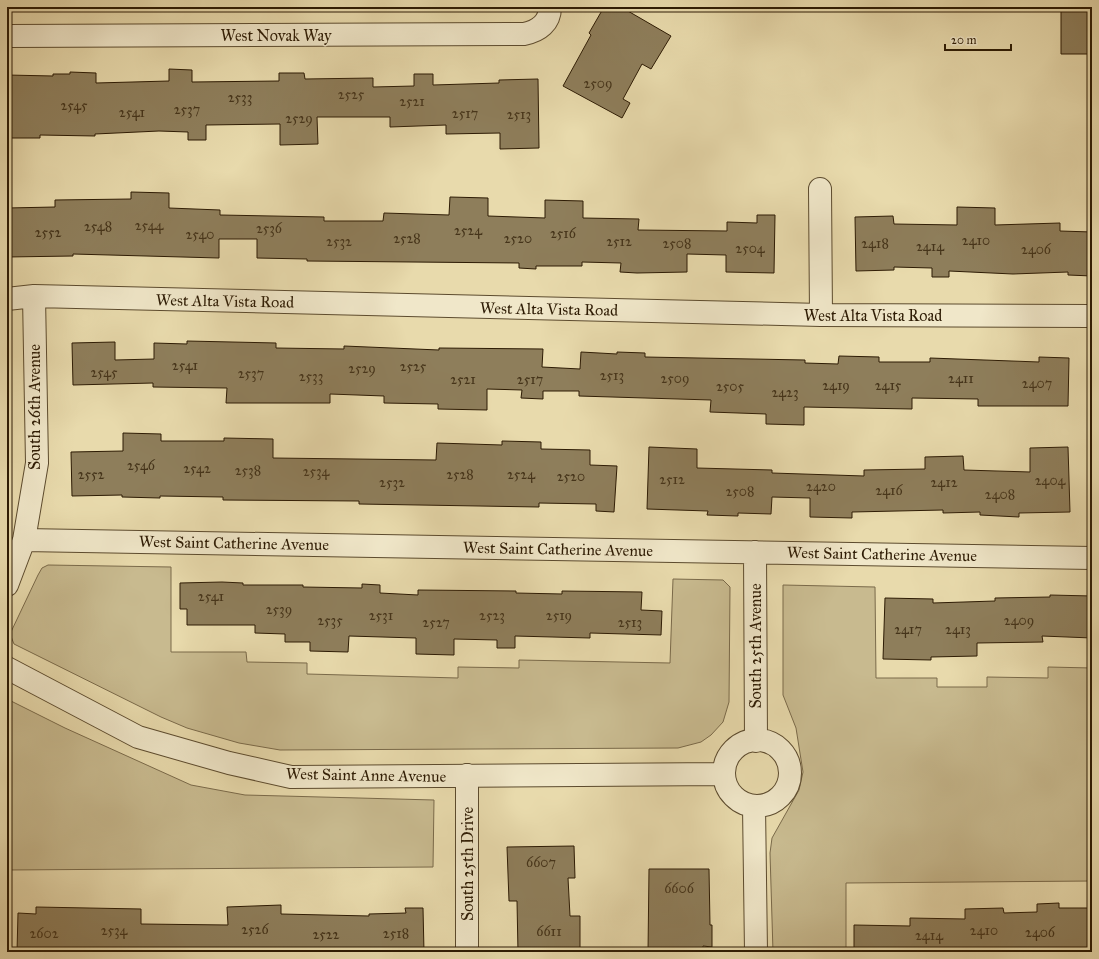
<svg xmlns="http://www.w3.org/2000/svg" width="1099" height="959" viewBox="0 0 1099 959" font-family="'IM FELL Great Primer',serif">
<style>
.green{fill:#c8ba8f;stroke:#7a6a4a}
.building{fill:#8e7e5b;stroke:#2d1b04}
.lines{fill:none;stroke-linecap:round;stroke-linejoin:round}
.minor-casing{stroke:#5c4b2e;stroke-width:24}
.minor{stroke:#f0e7c9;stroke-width:22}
.labels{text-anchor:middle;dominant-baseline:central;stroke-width:3;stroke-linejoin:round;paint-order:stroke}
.number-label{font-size:14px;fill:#45341a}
.street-label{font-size:16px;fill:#2d1b04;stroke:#f0e7c9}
</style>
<rect width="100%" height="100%" fill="#e8daac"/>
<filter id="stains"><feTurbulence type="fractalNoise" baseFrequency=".005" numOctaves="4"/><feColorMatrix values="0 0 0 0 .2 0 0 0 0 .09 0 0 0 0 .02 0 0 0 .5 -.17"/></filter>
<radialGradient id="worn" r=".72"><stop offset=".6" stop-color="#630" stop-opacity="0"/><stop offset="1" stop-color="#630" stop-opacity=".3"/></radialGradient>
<path class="green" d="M48 565 171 567V652H246L247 662 307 663V674L458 678V667L519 668V660L670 663 673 579 723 580 730 587 729 702 723 722 711 735 701 742 678 748 280 750 239 743 187 728 161 717 14 644 10 634 38 575 42 568Z
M783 585 875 587 876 678H937V687H987V677L1048 678V667L1092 668V881L846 883V952H773L770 853 772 838 799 790 803 772 796 728 783 695Z
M7 699 65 728 191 785 245 795 434 800 433 867 7 870Z"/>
<path class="building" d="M604 7H621L671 36 651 69 642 64 623 99 630 103 622 118 563 86 591 35 589 33Z
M1061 7H1092V54H1061Z
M169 69 192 70V82L279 81V73H304L305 79 373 78V87L414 86V74H433V85L499 83V80L538 79 539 148 500 149V133L446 134V125L390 127V117H317L318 144 280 145V124L206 125V140H188V132L159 131 95 134V136L40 135V138H7V75L53 76V74H70V72L96 73V83L169 81Z
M131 192 169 193V208L220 210V215L324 217V221H383L384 213 449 215 450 197 488 198V216L545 218V200L583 201V218L639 219 638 230 727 231V222L757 223V215H775L774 273 726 272V255L687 254V272L637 273 620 272 621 263 582 262V266H536V269L519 268V263L307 261V259L257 258V239H219V258L73 254V256L7 257V208L55 207V200L131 199Z
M957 207 995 208V225L1060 223V231L1092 232V276L1068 275V272L1013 274 949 271V277H932V268L894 267V270L856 271 855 217 893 216 894 224 957 225Z
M187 341 276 343V348L344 349V346L439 350V348L543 349 542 367 580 369 581 352 617 354V352L645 353V357L805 360V363L838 364 839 356 879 357V362H930V358L1039 362V357L1069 358 1068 406H978V399L912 398V409L804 407V425L766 424V414L710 412 711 400 579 396V391H543V399L521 398 522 390 487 389V410L438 409V404L384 403V396L330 394V403H226L227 388 153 387V383L73 385 72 343 115 342V360L154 359V343L187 344Z
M123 433 161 434V441H224V438L273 439V458L436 460 437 443 502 445V441L541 442V449L590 450V465L617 466 614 512 596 511V504L539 503V507L359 504V501L223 500V497L160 496V498L122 497V495L72 496 71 452 123 451Z
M649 447 697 449V468L772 470V473L864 476V470L925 469V457L963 456 964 470 1030 472V448L1068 447 1070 512 1019 513V517L980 515V512L943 513V510L852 512V518L810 517V498L772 497 771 514 738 513V516L707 515 708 511 647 509Z
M222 582 243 583V585H303V587L362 588V584L380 585V593L418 595V590L516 591V593L562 594V591L642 592 641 610 662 611 661 635 590 633V638L515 636V648H497V640L454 639V655L416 654V638L349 636 348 652 310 651V642H285V634L255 633V625H187V609H180V583Z
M1050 595 1092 596V638L1042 636 1043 642 977 643V656L931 657V660L883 659 885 598 933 599V603L995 601V598L1050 597Z
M574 846 575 878H568L570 916H580V952H518L517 901H509L507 847Z
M649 869H709L710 925H712V947L703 946V952H648Z
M1059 903V908H1092V952H854V925L910 926V918L965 919V909L1003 908 1004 913 1037 912V904Z
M281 905V914L369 916V914L406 913 405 908H423L424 952H17L18 913 36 914V907L141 909V924L228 925 227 907Z"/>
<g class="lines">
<defs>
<path id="minor" d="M7 36 524 34C539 31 550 23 550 7
M820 189 821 315
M7 299 34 296 821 315 1092 316
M24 540 1092 558
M755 552 756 741
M7 585 24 540 37 463 34 296
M7 668 138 737 229 763 291 777 724 774
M724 773a33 33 0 1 1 66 0a33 33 0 1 1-66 0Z
M467 775V952
M754 806 756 952"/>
</defs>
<use href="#minor" class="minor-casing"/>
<use href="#minor" class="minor"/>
</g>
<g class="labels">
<g class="number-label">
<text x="598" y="83">2509</text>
<text x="351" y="94">2525</text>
<text x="240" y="97">2533</text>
<text x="412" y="101">2521</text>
<text x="74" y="105">2545</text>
<text x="187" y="109">2537</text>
<text x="132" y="112">2541</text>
<text x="465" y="113">2517</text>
<text x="519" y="114">2513</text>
<text x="299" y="118">2529</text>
<text x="149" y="225">2544</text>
<text x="98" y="226">2548</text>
<text x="269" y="228">2536</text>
<text x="468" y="230">2524</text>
<text x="48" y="232">2552</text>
<text x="563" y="233">2516</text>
<text x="200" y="234">2540</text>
<text x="407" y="238">2528</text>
<text x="518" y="238">2520</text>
<text x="976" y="240">2410</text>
<text x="339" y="241">2532</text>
<text x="619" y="241">2512</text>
<text x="677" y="243">2508</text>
<text x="875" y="243">2418</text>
<text x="930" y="246">2414</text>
<text x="750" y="248">2504</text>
<text x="1036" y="249">2406</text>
<text x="185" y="365">2541</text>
<text x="413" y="366">2525</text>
<text x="362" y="368">2529</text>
<text x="104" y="372">2545</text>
<text x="251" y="373">2537</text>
<text x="612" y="375">2513</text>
<text x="311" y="376">2533</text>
<text x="675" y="378">2509</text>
<text x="961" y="378">2411</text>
<text x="463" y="379">2521</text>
<text x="530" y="379">2517</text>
<text x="1037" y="383">2407</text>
<text x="836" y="385">2419</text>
<text x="888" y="385">2415</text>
<text x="730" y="386">2505</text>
<text x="785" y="392">2423</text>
<text x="141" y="465">2546</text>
<text x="197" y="468">2542</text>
<text x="248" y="470">2538</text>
<text x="316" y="471">2534</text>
<text x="91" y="474">2552</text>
<text x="460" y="474">2528</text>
<text x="521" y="474">2524</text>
<text x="571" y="476">2520</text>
<text x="672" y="479">2512</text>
<text x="1050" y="480">2404</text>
<text x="392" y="482">2532</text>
<text x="944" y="482">2412</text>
<text x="821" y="486">2420</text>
<text x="889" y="490">2416</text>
<text x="740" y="491">2508</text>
<text x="1000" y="494">2408</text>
<text x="211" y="596">2541</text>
<text x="279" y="609">2539</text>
<text x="381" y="615">2531</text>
<text x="492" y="615">2523</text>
<text x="559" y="615">2519</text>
<text x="330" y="620">2535</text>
<text x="1019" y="620">2409</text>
<text x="436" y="622">2527</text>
<text x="630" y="622">2513</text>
<text x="908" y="629">2417</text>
<text x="958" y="629">2413</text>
<text x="541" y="862">6607</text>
<text x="679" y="888">6606</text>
<text x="255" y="929">2526</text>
<text x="114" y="930">2534</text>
<text x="984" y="930">2410</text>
<text x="549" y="931">6611</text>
<text x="1040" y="932">2406</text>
<text x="44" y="933">2602</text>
<text x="396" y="933">2518</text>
<text x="326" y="934">2522</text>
<text x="929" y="935">2414</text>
</g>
<g class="street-label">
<text x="276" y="35">West Novak Way</text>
<text transform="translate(225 301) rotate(1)">West Alta Vista Road</text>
<text transform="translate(549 309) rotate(1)">West Alta Vista Road</text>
<text x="873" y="315">West Alta Vista Road</text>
<text transform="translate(34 407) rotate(-90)">South 26th Avenue</text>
<text transform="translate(234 543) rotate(1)">West Saint Catherine Avenue</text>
<text transform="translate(558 549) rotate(1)">West Saint Catherine Avenue</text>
<text transform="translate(882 554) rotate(1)">West Saint Catherine Avenue</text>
<text transform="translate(755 646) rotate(-90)">South 25th Avenue</text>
<text transform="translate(366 775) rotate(1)">West Saint Anne Avenue</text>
<text transform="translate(467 864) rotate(-90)">South 25th Drive</text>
</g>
</g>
<rect width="1099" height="959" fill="none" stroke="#e8daac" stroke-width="24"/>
<rect x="8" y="8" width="1083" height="943" fill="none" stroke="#2d1b04" stroke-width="2"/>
<rect x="12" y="12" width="1075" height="935" fill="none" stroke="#2d1b04"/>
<path d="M945 44v6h66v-6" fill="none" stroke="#2d1b04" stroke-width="2"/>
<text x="951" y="44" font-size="12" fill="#2d1b04" stroke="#f0e7c9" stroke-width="3" paint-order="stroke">20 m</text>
<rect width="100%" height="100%" filter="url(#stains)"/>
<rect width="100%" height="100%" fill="url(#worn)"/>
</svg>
